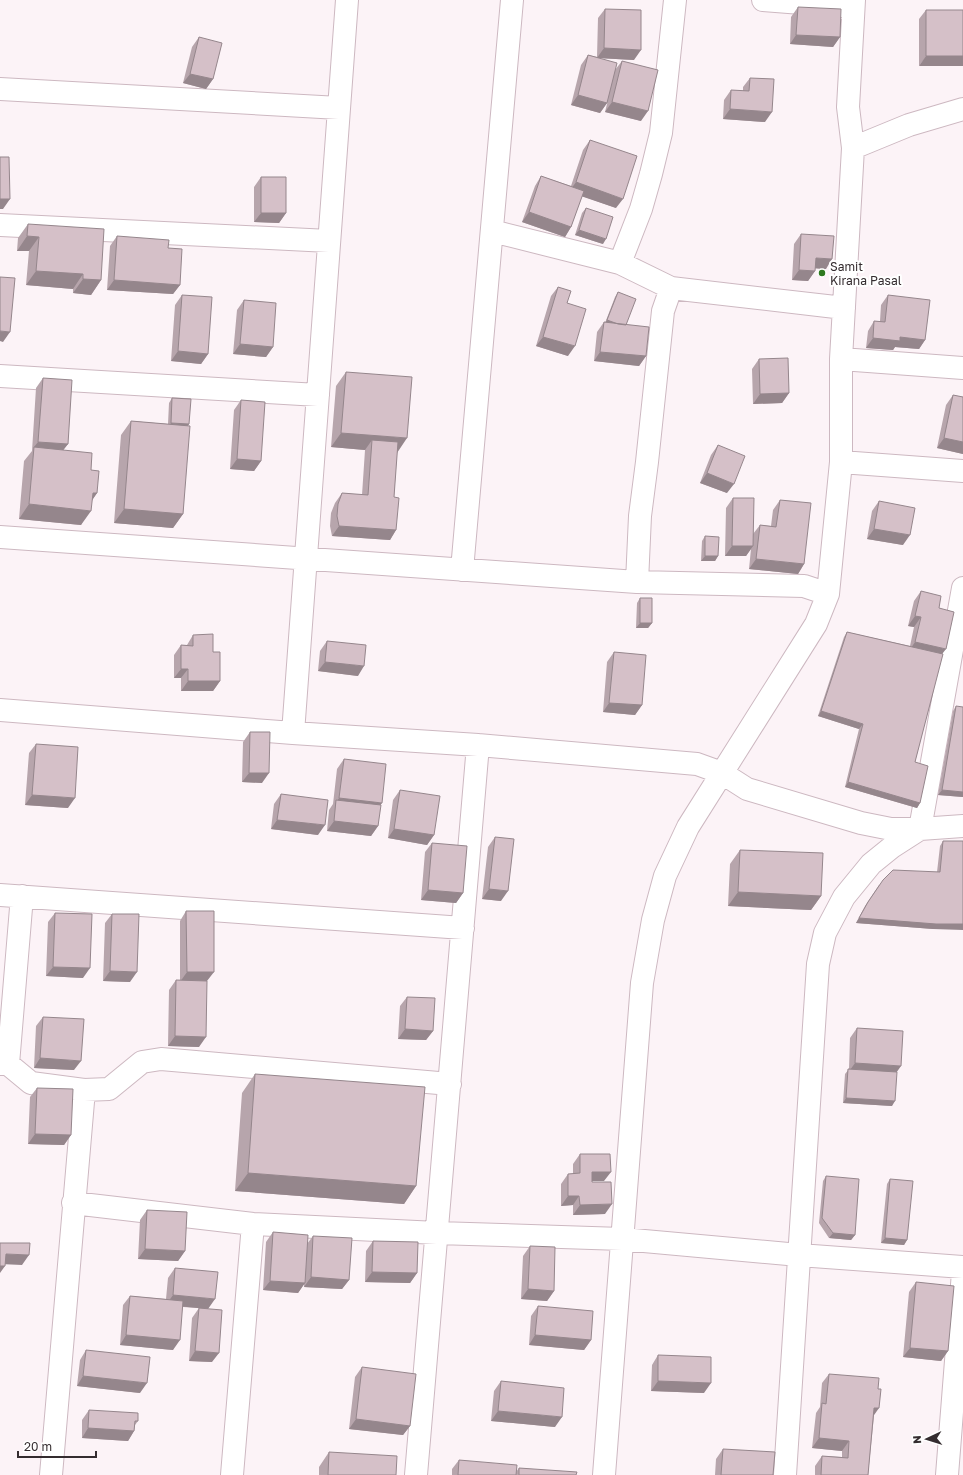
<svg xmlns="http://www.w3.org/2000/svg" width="963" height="1475" viewBox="0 0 963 1475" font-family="'Golos Text',sans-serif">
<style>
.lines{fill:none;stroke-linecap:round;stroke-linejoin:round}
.minor-casing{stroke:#cdb8c1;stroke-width:24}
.minor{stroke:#fff;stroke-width:22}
.wall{fill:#b7a5ac}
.shaded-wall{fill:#95868c}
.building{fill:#d5c0c8;stroke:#95868c}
.poi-dot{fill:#2e791f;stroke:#fff;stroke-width:1.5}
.labels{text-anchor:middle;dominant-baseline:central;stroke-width:4;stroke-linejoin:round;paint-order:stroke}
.poi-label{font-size:12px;fill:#342c2f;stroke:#fff;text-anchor:start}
</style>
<rect width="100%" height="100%" fill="#fcf3f7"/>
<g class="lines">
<defs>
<path id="minor" d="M763 0 853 7
M0 89 339 108
M853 148 909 125 963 109
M0 225 329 241
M492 231 620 263 671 288 844 308
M620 263 641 209 651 174 661 133 675 0
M841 359 963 368
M0 376 318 395
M841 462 963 471
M0 537 637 582 804 586 828 594
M462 570 512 0
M637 582 640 516 647 462 663 311 671 288
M0 710 293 733 478 745 697 764 722 773 747 789 861 823 891 829H920L963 826
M293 733 347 0
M0 895 463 928
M0 1064H8L31 1083 84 1090 109 1089 142 1062 161 1059 450 1084
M8 1064 22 896
M73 1203 253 1224 437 1233 622 1239 799 1255 963 1267
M51 1475 84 1090
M232 1475 253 1224
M416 1475 478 745
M604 1475 642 983 653 920 665 876 688 827 816 624 828 594 841 462V359L853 148 848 107 854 0
M785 1475 818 964 825 933 844 897 871 864 892 847 920 829 963 588
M947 1475 963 1272"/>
</defs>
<use href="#minor" class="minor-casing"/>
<use href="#minor" class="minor"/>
</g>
<path class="wall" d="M798 7 840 37 833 47 790 44 791 17Z
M605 9 634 60 599 58 615 70 622 61 641 121 605 112 609 96 607 103 600 113 571 105 581 65 588 55 597 57 598 18Z
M926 10H963L919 66V19Z
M199 37 213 79 206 89 183 83 192 47Z
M750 78 765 122 723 119 724 100 731 90 743 91V87Z
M590 140 616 208 582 196 571 227 565 237 522 222 535 186 541 176 571 186 583 150Z
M261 177 286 213 279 223 254 222V187Z
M586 208 603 244 575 235 582 213Z
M28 224 101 280 91 295 73 293V289L26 285 29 251H17L18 238Z
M801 234 826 269 815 268V271L808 281 792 280 794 244Z
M117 236 180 285 173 294 107 290 110 246Z
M558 287 567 303 568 356 536 346 551 296Z
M618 292 626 325 646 356 639 366 594 361 597 332 604 322 605 323 615 297Z
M182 295 208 354 201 364 171 361 175 305Z
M888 295 925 340 919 349 895 347 893 350 866 348 868 331 874 321H880L881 305Z
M244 300 273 347 266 357 233 354 237 310Z
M759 359 789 393 782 403 753 404 752 369Z
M346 372 397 452 394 497 396 530 390 540 332 536 330 526 331 513 335 503 342 493 362 495 365 450 331 447 336 386Z
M43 378 68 444 63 450 91 470 97 493 92 500 81 525 19 519 24 461 32 451 36 388Z
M953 395 963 397V454L937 448 946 405Z
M172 398 189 424 188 426 183 514 173 528 114 523 121 435 131 421 168 424 169 403Z
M241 400 261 461 254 471 230 469 234 410Z
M718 445 727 493 700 483 711 455Z
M733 498 753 534 760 525 771 526 773 510 780 500 804 564 798 574 749 569 751 549 746 556H725L726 508Z
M879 501 903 545 867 539 872 511Z
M705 536 718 556 715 561H701L702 541Z
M921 591 939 608 942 654 915 762 920 803 917 808 845 787 859 729 818 716 844 637 847 632 910 646 914 627 908 626 914 601Z
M640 598 652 623 648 628H636L637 603Z
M193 635 213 652 220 681 213 691H181V678H174V655L181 645H187Z
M327 641 358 676 318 671 320 651Z
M614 652 642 705 635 715 603 712 607 662Z
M956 706 963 797 938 795 953 711Z
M250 732 262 783 242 782 243 742Z
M36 744 68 808 25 805 29 753Z
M344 759 380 805 378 826 371 836 327 831 329 810 333 804 337 769Z
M400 790 434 835 427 845 388 838 393 800Z
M281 794 318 835 271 829 274 804Z
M495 837 501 901 482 899 488 847Z
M943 841H963L933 929 856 923 865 906 879 885 937 872 940 846Z
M432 843 463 893 456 903 421 900 425 852Z
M740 850 821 896 811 910 728 906 730 864Z
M186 911 207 981 199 1047 168 1046 169 990 176 980H180V921Z
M55 913 83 978 46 976 48 922Z
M112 914 130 982 103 981 105 923Z
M407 997 433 1031 426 1040 398 1039 400 1006Z
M43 1017 74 1070 34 1068 36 1026Z
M857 1028 896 1072 892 1106 843 1103 845 1074 849 1069 850 1038Z
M255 1074 416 1186 404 1204 235 1191 242 1093Z
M37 1088 71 1135 64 1145 28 1144 30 1097Z
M580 1154 604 1181H592L605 1214 573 1215V1205L561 1206V1184L568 1174H573V1164Z
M826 1176 855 1235 851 1240 829 1238 819 1223 823 1181Z
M890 1179 907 1240 904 1245 881 1243 887 1184Z
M147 1210 185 1251 178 1261 138 1259 140 1220Z
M273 1232 307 1244 313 1236 349 1280 342 1289 304 1287V1284L298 1293 263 1290 266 1242Z
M373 1241 417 1273 410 1283 365 1282 366 1251Z
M530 1246 554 1291 547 1301 521 1299 523 1256Z
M175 1268 208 1309 212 1362 189 1361 192 1318 199 1308 183 1307 173 1350 120 1345 123 1305 130 1296 166 1299 168 1278Z
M916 1282 948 1351 941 1361 903 1357 909 1292Z
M538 1306 591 1340 584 1350 529 1345 531 1316Z
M86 1350 140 1393 77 1386 80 1360Z
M658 1355 704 1393 651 1391 652 1365Z
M362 1367 410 1426 403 1435 349 1429 355 1377Z
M829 1374 874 1416 868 1475H815V1466L822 1456 842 1457V1451L812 1448 816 1413 820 1407 822 1383Z
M501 1381 555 1427 491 1421 494 1391Z
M89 1410 138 1421 135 1425 134 1431 128 1441 82 1438V1420Z
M723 1449 773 1475H715L716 1459Z
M329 1452 396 1475H319V1467Z
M459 1460 516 1472 519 1468 576 1475H452V1469Z"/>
<path class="shaded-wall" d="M796 35 840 37 833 47 790 44Z
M604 48 641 50 634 60 597 58Z
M926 56H963V66H919Z
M190 74 213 79 206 89 183 83Z
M578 95 607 103 600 113 571 105Z
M612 102 648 111 641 121 605 112Z
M730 109 772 112 765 122 723 119Z
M576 182 623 199 616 208 569 192Z
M0 199H10L3 209H0Z
M529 212 571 227 565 237 522 222Z
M261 213H286L279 223 254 222Z
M579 230 606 239 603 244 575 235Z
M27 236 39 237 29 251H17Z
M816 258 832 259 826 269 809 268Z
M799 270 815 271 808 281 792 280Z
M36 271 83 274 73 289 26 285Z
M83 279 101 280 91 295 73 293Z
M114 280 180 285 173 294 107 290Z
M607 320 626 327 604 325Z
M0 331 10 332 3 342 0 341Z
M543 337 575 346 568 356 536 346Z
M900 337 925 340 919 349 895 347 893 350 866 348 873 338Z
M240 344 273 347 266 357 233 354Z
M178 351 208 354 201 364 171 361Z
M600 352 646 356 639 366 594 361Z
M789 393 782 403 753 404 760 394Z
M171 423 189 424 185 429 168 428Z
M341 433 407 438 397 453 372 440 365 450 331 447Z
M944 438 963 442V454L937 448Z
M38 442 68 444 61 453 34 447Z
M237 459 261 461 254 471 230 469Z
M707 473 734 484 727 493 700 483Z
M93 493H97L87 508Z
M29 504 91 511 81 525 19 519Z
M124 509 183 514 173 528 114 523Z
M339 526 396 530 390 540 332 536Z
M874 529 910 535 903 545 867 539Z
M732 546H753L746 556H725Z
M705 556H718L715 561H701Z
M756 559 804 564 798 574 749 569Z
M915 616 921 617 914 627 908 626Z
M640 623H652L648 628H636Z
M915 642 946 649 939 658 909 651Z
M325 662 364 666 358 676 318 671Z
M181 669H188L181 678H174Z
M188 681H220L213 691H181Z
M609 703 642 705 635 715 603 712Z
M821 711 863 724 859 729 818 716Z
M249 773H269L262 783 242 782Z
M848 782 920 803 917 808 845 787Z
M942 790 963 792V797L938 795Z
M32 795 75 798 68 808 25 805Z
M339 798 382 803 375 813 335 804Z
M277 820 325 825 318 835 271 829Z
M334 821 378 826 371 836 327 831Z
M394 829 434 835 427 845 388 838Z
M489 889 508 891 501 901 482 899Z
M428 890 463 893 456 903 421 900Z
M738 892 821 896 811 910 728 906Z
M859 918 963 924V930L933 929 856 923Z
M53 967 90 968 83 978 46 976Z
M110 971 137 972 130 982 103 981Z
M187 972H214L207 981 180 982Z
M405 1029 433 1031 426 1040 398 1039Z
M175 1036 206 1037 199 1047 168 1046Z
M40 1058 81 1061 74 1070 34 1068Z
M855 1063 901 1066 894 1076 848 1073Z
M846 1098 895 1101 892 1106 843 1103Z
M35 1134 71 1135 64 1145 28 1144Z
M592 1172H611L604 1181H585Z
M248 1173 416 1186 404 1204 235 1191Z
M568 1196H579L573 1205 561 1206Z
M612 1204 605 1214 573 1215 580 1205Z
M833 1233 855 1235 851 1240 829 1238Z
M885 1238 907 1240 904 1245 881 1243Z
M145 1249 185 1251 178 1261 138 1259Z
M6 1254 29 1255 22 1265 0 1264Z
M0 1266H5L0 1273Z
M372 1272 417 1273 410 1283 365 1282Z
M311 1277 349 1280 342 1289 304 1287Z
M270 1281 305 1283 298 1293 263 1290Z
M528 1289 554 1291 547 1301 521 1299Z
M173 1295 215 1299 208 1309 166 1305Z
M126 1335 180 1340 173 1350 120 1345Z
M535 1335 591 1340 584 1350 529 1345Z
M910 1348 948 1351 941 1361 903 1357Z
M195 1351 219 1353 212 1362 189 1361Z
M83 1376 147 1383 140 1393 77 1386Z
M658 1381 711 1383 704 1393 651 1391Z
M874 1408H879L872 1418Z
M498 1411 562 1417 555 1427 491 1421Z
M356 1419 410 1426 403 1435 349 1429Z
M88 1428 134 1431 128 1441 82 1438Z
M819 1438 849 1441 842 1451 812 1448Z"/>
<path class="building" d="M798 7 841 9 840 37 796 35Z
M605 9 641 10V50L604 48Z
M926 10H963V56H926Z
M199 37 222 43 213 79 190 74Z
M588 55 617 63 607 103 578 95Z
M622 61 658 70 648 111 612 102Z
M750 78 774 79 772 112 730 109 731 90 749 91Z
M590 140 637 156 623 199 576 182Z
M0 157H9L10 199H0Z
M541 176 584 191 571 227 529 212Z
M261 177H286V213H261Z
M586 208 613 217 606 239 579 230Z
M28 224 104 229 101 280 83 279V274L36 271 39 237 27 236Z
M801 234 834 236 832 259 816 258 815 271 799 270Z
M117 236 169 240 168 248 182 249 180 285 114 280Z
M0 277 15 278 10 332 0 331Z
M558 287 571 291 567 303 586 309 575 346 543 337Z
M618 292 636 299 626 325 618 324 607 320Z
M182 295 212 297 208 354 178 351Z
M888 295 930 300 925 340 900 337V341L873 338 874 321 885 322Z
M244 300 276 303 273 347 240 344Z
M604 322 649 327 646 356 600 352Z
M788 358 789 393 760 394 759 359Z
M346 372 412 377 407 438 341 433Z
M43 378 72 380 68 444 38 442Z
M953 395 963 397V442L944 438Z
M172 398 191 399 189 424 171 423Z
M241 400 265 402 261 461 237 459Z
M131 421 190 426 183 514 124 509Z
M372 440 398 442 394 497 399 498 396 530 339 526 337 516 338 504 342 493 368 495Z
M718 445 745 456 734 484 707 473Z
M34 447 92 453 91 470 99 471 97 493H93L91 511 29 504Z
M733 498H754L753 546H732Z
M780 500 811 503 804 564 756 559 760 525 776 527Z
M879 501 915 508 910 535 874 529Z
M705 536 719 537 718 556H705Z
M921 591 941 596 939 608 954 612 946 649 915 642 921 617 915 616Z
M640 598H652V623H640Z
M847 632 943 654 915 762 928 766 920 803 848 782 863 724 821 711Z
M213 634V652H220V681H188V669H181V645L193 646V635Z
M327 641 366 645 364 666 325 662Z
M614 652 646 655 642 705 609 703Z
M956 706 963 707V792L942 790Z
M250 732H270L269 773H249Z
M36 744 78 747 75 798 32 795Z
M344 759 386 764 382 803 339 798Z
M400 790 440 796 434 835 394 829Z
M281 794 328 800 325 825 277 820Z
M336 800 381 805 378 826 334 821Z
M495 837 514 839 508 891 489 889Z
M943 841H963V924H936L859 918 868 902 883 880 893 870 940 872Z
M432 843 467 846 463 893 428 890Z
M740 850 823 853 821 896 738 892Z
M186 911H214V972H187Z
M55 913 92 914 90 968 53 967Z
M112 914H139L137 972 110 971Z
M176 980 207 981 206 1037 175 1036Z
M407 997 435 998 433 1031 405 1029Z
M43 1017 84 1019 81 1061 40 1058Z
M857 1028 903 1031 901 1066 855 1063Z
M848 1069 897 1072 895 1101 846 1098Z
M255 1074 425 1087 416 1186 248 1173Z
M37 1088 73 1089 71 1135 35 1134Z
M580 1154H610L611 1172H592V1182H611L612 1204 580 1205 579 1196H568V1174L580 1173Z
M826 1176 859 1179 855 1235 833 1233 822 1218Z
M890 1179 913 1181 907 1240 885 1238Z
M147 1210 187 1212 185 1251 145 1249Z
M273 1232 308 1235 305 1283 270 1281Z
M313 1236 352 1238 349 1280 311 1277Z
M373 1241 418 1242 417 1273 372 1272Z
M0 1243H30L29 1255 6 1254 5 1266H0Z
M530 1246 555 1247 554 1291 528 1289Z
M175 1268 218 1272 215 1299 173 1295Z
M916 1282 954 1286 948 1351 910 1348Z
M130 1296 183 1301 180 1340 126 1335Z
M538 1306 593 1311 591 1340 535 1335Z
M199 1308 222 1310 219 1353 195 1351Z
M86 1350 150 1357 147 1383 83 1376Z
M658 1355 711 1357V1383L658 1381Z
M362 1367 416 1374 410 1426 356 1419Z
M829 1374 879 1378 878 1389H881L879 1408H874L868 1475H821L822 1456 848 1458 849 1441 819 1438 822 1403 826 1404Z
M501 1381 564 1388 562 1417 498 1411Z
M89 1410 138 1413V1421H135L134 1431 88 1428Z
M723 1449 775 1452 773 1475H721Z
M329 1452 397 1456 396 1475H328Z
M459 1460 517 1465 516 1475H458Z
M519 1468 577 1472 576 1475H519Z"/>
<circle class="poi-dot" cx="822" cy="273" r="4"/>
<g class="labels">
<g class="poi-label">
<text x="830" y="266">Samit<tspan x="830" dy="14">Kirana Pasal</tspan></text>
</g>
</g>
<g transform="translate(927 1439) rotate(266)" stroke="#ffffff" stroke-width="3" paint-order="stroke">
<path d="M0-3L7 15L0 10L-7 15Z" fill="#342c2f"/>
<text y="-6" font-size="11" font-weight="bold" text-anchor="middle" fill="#342c2f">N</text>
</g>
<path d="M18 1451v6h78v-6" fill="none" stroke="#342c2f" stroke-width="2"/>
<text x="24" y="1451" font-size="12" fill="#342c2f" stroke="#ffffff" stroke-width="3" paint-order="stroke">20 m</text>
</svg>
